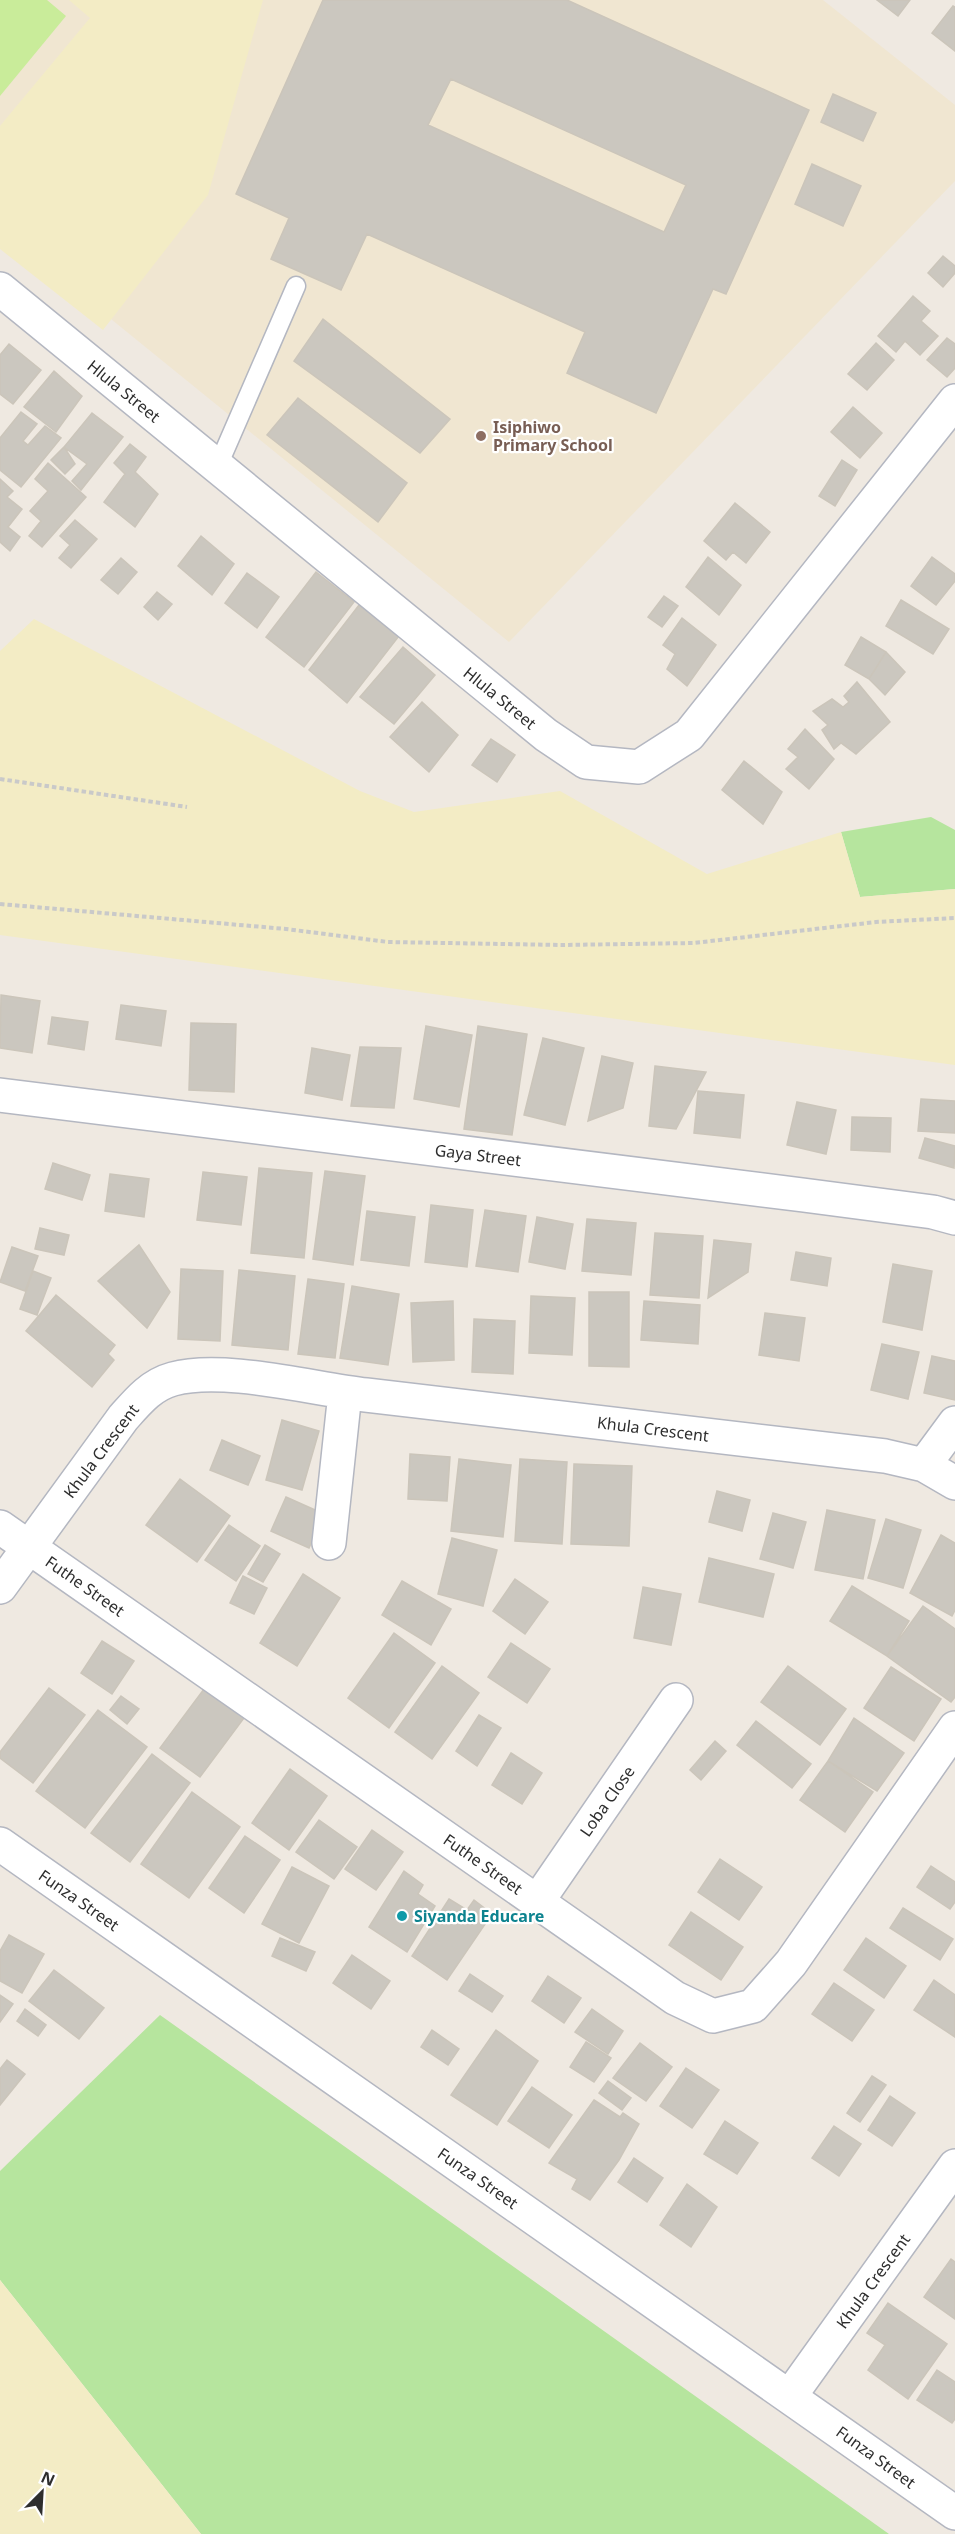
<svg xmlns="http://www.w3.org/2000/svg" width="955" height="2534" viewBox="0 0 955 2534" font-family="'Noto Sans',sans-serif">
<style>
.education{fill:#f0e6d1}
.green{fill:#b6e59e}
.sand{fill:#f3ecc5}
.pitch{fill:#c9ec9a}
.building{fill:#cbc7bf;stroke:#cbc5ba;stroke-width:1.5;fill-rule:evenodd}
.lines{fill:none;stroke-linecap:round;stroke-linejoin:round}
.lane-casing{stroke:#b4b7c1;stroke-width:21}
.street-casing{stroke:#b4b7c1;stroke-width:36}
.path{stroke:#c9c9c9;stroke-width:4;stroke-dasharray:4.5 3;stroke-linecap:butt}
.lane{stroke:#fff;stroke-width:18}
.street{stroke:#fff;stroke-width:33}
.education-dot{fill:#8d6e63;stroke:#fff;stroke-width:2}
.culture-dot{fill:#0f9aa8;stroke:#fff;stroke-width:2}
.labels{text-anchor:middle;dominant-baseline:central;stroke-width:4.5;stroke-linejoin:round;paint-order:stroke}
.street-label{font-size:16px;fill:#2e2e2e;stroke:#fff}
.education-label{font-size:16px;font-weight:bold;fill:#785e54;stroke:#fff;text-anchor:start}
.culture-label{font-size:16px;font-weight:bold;fill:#0d838f;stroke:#fff;text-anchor:start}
</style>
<rect width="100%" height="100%" fill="#efe9e1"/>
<path class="education" d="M0 0H823L955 105V181L509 642 0 229Z"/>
<path class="green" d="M931 817 955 830V889L860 897 841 832Z
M160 2015 889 2534H201L0 2280V2171Z"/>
<path class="sand" d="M69 0H263L208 195 103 330 0 249V126L90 18Z
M34 619 360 791 414 812 560 791 707 874 841 832 860 897 955 889V1065L0 935V651Z
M0 2280 201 2534H0Z"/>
<path class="pitch" d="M0 0H47L66 16 0 96Z"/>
<path class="building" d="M323 0H567L809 110 726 294 713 289 656 413 567 373 585 332 367 234 341 290 271 259 289 218 236 194ZM451 79 686 185 664 232 428 125Z
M877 0H910L898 16Z
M953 6 955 7V51L932 33Z
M833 94 876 113 863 141 821 122Z
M812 164 861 186 843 226 795 204Z
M943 256 955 266V273L943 287 928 273Z
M913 296 930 311 921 321 938 336 920 355 905 341 896 352 878 336Z
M323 319 450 419 420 453 294 361Z
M947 338 955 344V368L947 377 927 360Z
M876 343 894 360 867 390 848 374Z
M9 344 41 370 13 404 0 394V355Z
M54 371 82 396 56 432 24 407Z
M298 398 407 483 378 522 267 435Z
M853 407 882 433 860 458 831 432Z
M21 412 37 424 23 441 28 445 45 426 61 438 21 487 0 470V438Z
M92 413 123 437 81 490 72 481 87 464 64 447Z
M130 444 146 457 135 472 158 494 135 527 104 502 125 474 114 463Z
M64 447 75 464 65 474 51 460Z
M842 460 857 470 835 506 819 496Z
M48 463 86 497 42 547 29 536 41 521 30 511 48 491 35 479Z
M0 479 13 491 7 497 22 509 8 527 20 537 10 551 0 542Z
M735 503 770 532 746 563 733 552 726 560 704 541Z
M75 520 97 539 71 568 59 558 70 545 60 536Z
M201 536 234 564 212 595 178 566Z
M708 557 741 585 719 615 686 587Z
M932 557 955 574V581L936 605 911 586Z
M121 558 137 572 118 594 101 580Z
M316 572 354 602 304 667 266 637Z
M247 573 279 597 257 628 225 603Z
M157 592 172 604 158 620 144 607Z
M664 596 678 606 662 627 648 617Z
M901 600 949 629 933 654 886 626Z
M359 605 399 636 347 703 309 670Z
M682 618 716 645 687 686 667 669 675 654 663 645Z
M861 637 886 652 869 679 845 665Z
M403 647 435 675 394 724 360 697Z
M886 652 905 672 885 695 869 679Z
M857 682 890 722 856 754 841 743 834 749 822 730 828 725 813 711 832 699 843 707 849 702 844 696Z
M422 702 458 735 429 772 390 737Z
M805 729 834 759 809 789 786 769 798 757 788 749Z
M491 739 515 755 497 782 472 765Z
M744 761 782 792 763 824 722 790Z
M1 995 40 1001 32 1053 0 1048Z
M121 1005 166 1011 161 1046 116 1039Z
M52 1017 88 1022 84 1050 48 1044Z
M191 1023 236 1024 234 1092 189 1090Z
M426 1026 472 1035 459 1107 414 1099Z
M478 1026 527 1034 512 1135 464 1129Z
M543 1038 584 1048 565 1125 524 1115Z
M360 1047 401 1048 394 1108 351 1106Z
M312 1048 350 1055 342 1100 305 1093Z
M602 1056 633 1063 623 1108 588 1121Z
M655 1066 706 1072 676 1129 649 1126Z
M698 1091 744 1095 740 1138 694 1133Z
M921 1099 955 1101V1133L918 1131Z
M797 1102 836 1110 826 1154 787 1145Z
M852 1117 891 1118 890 1152 851 1150Z
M925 1138 955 1146 954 1168 919 1158Z
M53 1163 90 1175 82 1200 45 1189Z
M259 1168 312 1173 304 1258 251 1253Z
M325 1171 365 1176 353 1265 313 1259Z
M203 1172 247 1177 241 1225 197 1220Z
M110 1174 149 1179 144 1217 105 1211Z
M431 1205 473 1210 467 1267 425 1262Z
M485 1210 526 1216 518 1272 476 1266Z
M367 1211 415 1217 409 1266 361 1260Z
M537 1217 573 1224 565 1269 529 1262Z
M587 1219 636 1223 631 1275 582 1271Z
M40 1228 69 1235 64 1255 35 1249Z
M655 1233 703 1236 699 1298 650 1295Z
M714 1240 751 1244 748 1272 708 1298Z
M139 1245 170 1292 147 1328 98 1281Z
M12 1247 38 1256 25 1291 0 1282Z
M796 1252 831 1258 827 1286 791 1280Z
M893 1264 932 1271 922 1330 883 1322Z
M181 1269 223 1271 220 1341 178 1339Z
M239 1270 295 1276 288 1350 232 1345Z
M33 1271 51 1278 37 1315 20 1309Z
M308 1279 344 1284 335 1358 298 1354Z
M352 1286 399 1294 388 1365 340 1358Z
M589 1292H629V1367L589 1366Z
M56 1295 115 1345 108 1354 114 1360 92 1387 26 1331Z
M531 1296 575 1298 572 1355 529 1353Z
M453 1301 454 1360 413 1362 411 1303Z
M644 1301 700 1305 698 1344 641 1340Z
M765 1313 805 1318 799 1361 759 1355Z
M474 1319 515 1321 513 1374 472 1372Z
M882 1344 919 1352 908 1399 871 1390Z
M932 1356 955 1361V1400L924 1393Z
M282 1420 319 1431 302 1490 266 1480Z
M222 1440 260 1456 248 1485 210 1470Z
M410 1454 450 1457 447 1501 408 1499Z
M459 1459 511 1465 503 1537 451 1531Z
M520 1459 567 1462 562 1544 515 1541Z
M574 1464 632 1466 629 1546 571 1544Z
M180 1479 230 1516 197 1562 146 1525Z
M717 1491 750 1500 742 1531 709 1522Z
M286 1497 324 1514 309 1548 271 1531Z
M827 1510 875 1520 863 1579 815 1570Z
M773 1513 806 1522 793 1568 760 1559Z
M886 1519 921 1530 903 1588 868 1578Z
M229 1525 260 1546 236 1581 205 1560Z
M941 1535 955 1543V1610L952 1616 910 1593Z
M452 1538 497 1550 483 1606 438 1594Z
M265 1545 280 1554 263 1582 248 1574Z
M709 1558 774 1574 763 1617 699 1602Z
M303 1574 340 1598 297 1666 260 1643Z
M243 1576 267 1588 254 1614 230 1603Z
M515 1579 548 1602 525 1634 493 1611Z
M402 1581 451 1609 431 1645 382 1615Z
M852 1586 909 1621 887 1656 830 1621Z
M643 1587 681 1594 671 1645 634 1638Z
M923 1606 955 1629V1697L951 1702 887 1656Z
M394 1633 435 1663 389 1728 348 1698Z
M102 1641 134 1661 112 1694 81 1673Z
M511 1643 550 1669 527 1703 488 1677Z
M442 1666 479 1693 432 1759 395 1732Z
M788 1666 846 1709 820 1745 761 1702Z
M891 1667 941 1699 914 1741 864 1708Z
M49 1688 85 1715 33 1783 0 1758V1752Z
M204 1689 244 1718 200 1777 160 1748Z
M121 1696 139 1709 127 1724 110 1710Z
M98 1710 147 1747 85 1828 36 1791Z
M479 1715 501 1728 477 1766 456 1751Z
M854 1718 904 1753 877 1791 828 1761Z
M756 1721 811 1764 792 1788 737 1745Z
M715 1741 726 1751 701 1780 690 1770Z
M511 1753 542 1773 522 1804 492 1785Z
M152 1754 190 1783 130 1862 91 1833Z
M828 1761 873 1792 845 1832 800 1800Z
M290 1769 327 1796 289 1850 252 1823Z
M192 1792 240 1827 189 1898 141 1864Z
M319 1820 357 1847 334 1879 296 1852Z
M372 1830 403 1852 376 1890 345 1869Z
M245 1836 280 1860 244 1913 209 1888Z
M720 1859 762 1887 739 1920 698 1892Z
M931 1866 955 1882V1902L950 1909 917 1887Z
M292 1867 329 1886 299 1943 262 1924Z
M404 1871 423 1885 418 1894 435 1906 407 1952 369 1927Z
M449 1899 467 1910 474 1900 492 1914 447 1980 412 1956Z
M903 1908 953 1939 940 1960 890 1928Z
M691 1912 743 1947 721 1980 669 1945Z
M9 1935 44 1954 22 1993 0 1981V1951Z
M280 1938 315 1952 306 1971 272 1956Z
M866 1938 906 1966 884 1998 844 1970Z
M352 1955 390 1981 371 2009 333 1983Z
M54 1970 104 2008 79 2039 29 2001Z
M470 1974 503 1996 492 2012 459 1991Z
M548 1976 581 1998 564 2023 532 2001Z
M934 1980 955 1995V2037L914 2010Z
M834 1983 874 2010 852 2041 812 2014Z
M0 1995 13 2004 0 2022Z
M25 2009 46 2025 38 2036 17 2021Z
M592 2009 623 2031 608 2054 575 2032Z
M432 2030 459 2049 448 2065 421 2047Z
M496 2030 538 2061 497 2125 451 2095Z
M586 2042 611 2058 594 2082 570 2067Z
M640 2043 672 2067 646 2101 613 2078Z
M7 2060 25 2074 0 2105V2069Z
M686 2068 719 2090 692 2128 660 2106Z
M872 2076 886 2085 860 2122 847 2113Z
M608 2081 631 2098 622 2110 599 2093Z
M532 2087 572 2115 549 2148 508 2121Z
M890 2096 915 2113 892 2146 868 2130Z
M594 2100 620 2117 623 2113 639 2124 619 2160 590 2200 572 2189 577 2179 549 2163Z
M725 2121 758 2143 737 2174 704 2154Z
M834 2126 861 2144 839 2176 812 2158Z
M634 2158 663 2178 647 2202 618 2182Z
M687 2184 717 2207 691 2247 660 2225Z
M951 2259 955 2262V2319L924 2297Z
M888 2303 947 2344 908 2399 868 2370 885 2345 867 2333Z
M937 2370 955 2382V2419L952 2423 917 2400Z"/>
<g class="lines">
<defs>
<path id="lane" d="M217 468 296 286"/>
<path id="street" d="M0 289 546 735 586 762 639 767 689 735 955 401
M0 1095 803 1195 933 1212 955 1218
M924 1465 955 1423
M0 1527 675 1998 713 2016 753 2006 791 1963 955 1728
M329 1543 345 1393
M0 1587 123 1418C138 1401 151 1385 173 1379 223 1365 313 1389 366 1395 539 1416 712 1436 885 1456L924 1465 955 1483
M0 1844 955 2513
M537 1902 676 1700
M790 2396 955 2166"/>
</defs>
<use href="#lane" class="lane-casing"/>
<use href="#street" class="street-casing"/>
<path class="path" d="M0 779 187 807
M0 904 286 929 388 942 561 945 694 943 876 922 955 918"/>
<use href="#lane" class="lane"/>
<use href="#street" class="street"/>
</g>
<circle class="education-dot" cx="481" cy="436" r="6"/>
<circle class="culture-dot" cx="402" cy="1916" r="6"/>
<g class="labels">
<g class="street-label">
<text transform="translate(124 391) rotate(39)">Hlula Street</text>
<text transform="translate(500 698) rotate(39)">Hlula Street</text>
<text transform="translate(478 1155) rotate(7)">Gaya Street</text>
<text transform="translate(653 1429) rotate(7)">Khula Crescent</text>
<text transform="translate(101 1451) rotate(-53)">Khula Crescent</text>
<text transform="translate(85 1586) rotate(35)">Futhe Street</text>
<text transform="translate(607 1801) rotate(-55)">Loba Close</text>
<text transform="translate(483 1864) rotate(35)">Futhe Street</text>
<text transform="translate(79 1900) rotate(35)">Funza Street</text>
<text transform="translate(478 2178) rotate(35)">Funza Street</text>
<text transform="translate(873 2281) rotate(-54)">Khula Crescent</text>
<text transform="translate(876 2457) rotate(36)">Funza Street</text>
</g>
<g class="education-label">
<text x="493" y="427">Isiphiwo<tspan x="493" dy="18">Primary School</tspan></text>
</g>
<g class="culture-label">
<text x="414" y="1916">Siyanda Educare</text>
</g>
</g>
<g transform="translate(42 2492) rotate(24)" stroke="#ffffff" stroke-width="4.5" paint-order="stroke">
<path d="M0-4.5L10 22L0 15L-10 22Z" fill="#2e2e2e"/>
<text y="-9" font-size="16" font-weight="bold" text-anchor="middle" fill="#2e2e2e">N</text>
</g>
</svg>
